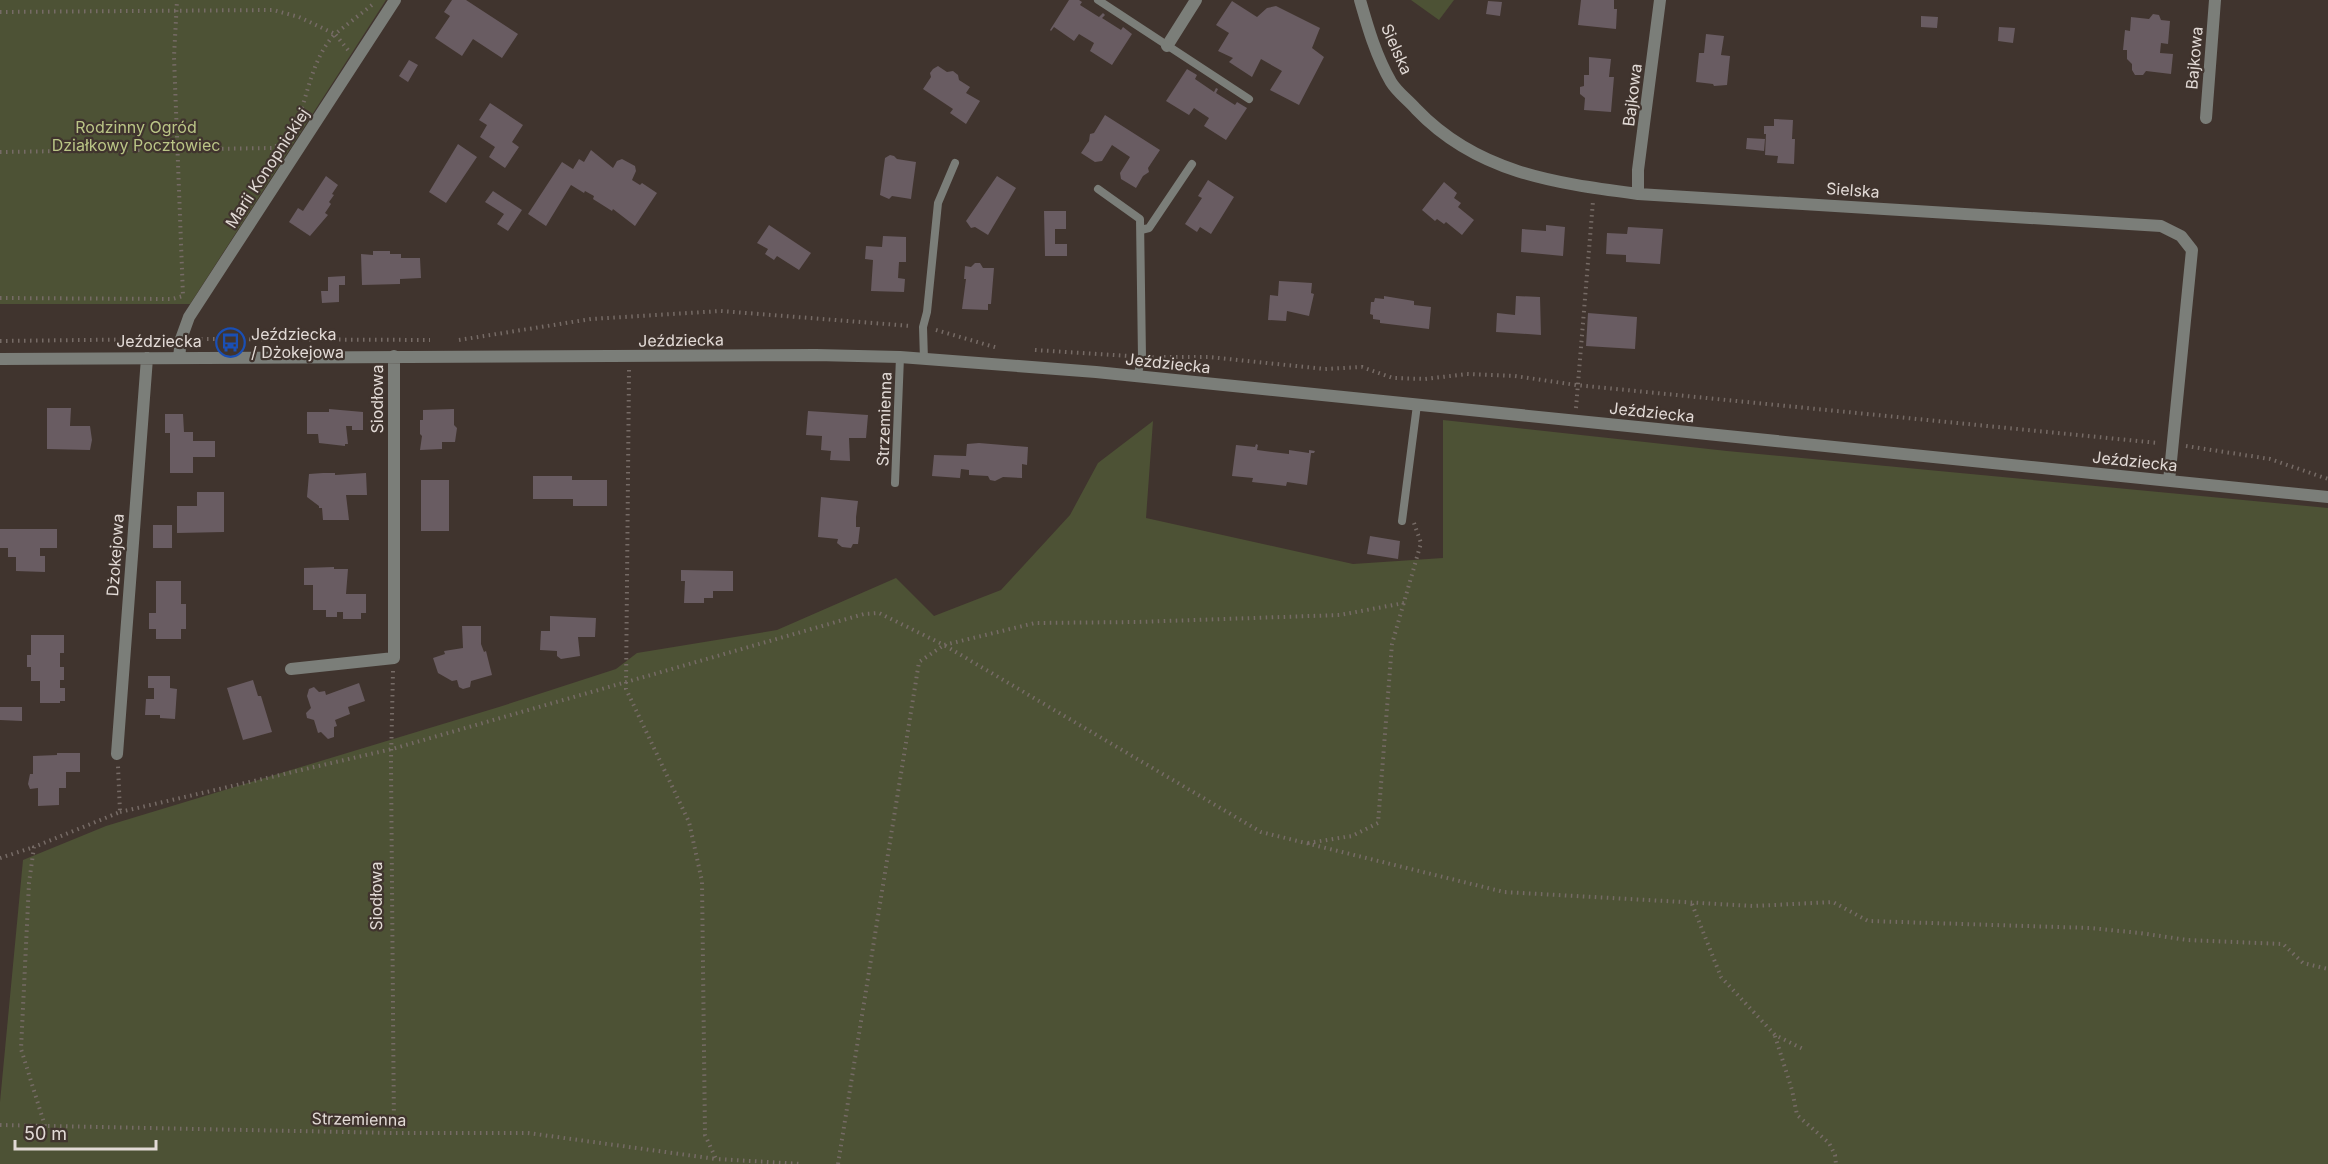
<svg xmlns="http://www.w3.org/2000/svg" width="2328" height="1164" viewBox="0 0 2328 1164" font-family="Inter,sans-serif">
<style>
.green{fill:#4d5235}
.building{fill:#695c62}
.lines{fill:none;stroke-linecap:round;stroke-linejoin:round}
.path{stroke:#766b66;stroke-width:4;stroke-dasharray:1.5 4.5;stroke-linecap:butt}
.service{stroke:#7b7e79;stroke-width:8}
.minor{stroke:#7b7e79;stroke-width:12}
.labels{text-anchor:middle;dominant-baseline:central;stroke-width:4.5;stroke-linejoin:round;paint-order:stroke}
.street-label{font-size:16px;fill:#e2dad6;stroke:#40342e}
.park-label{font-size:16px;fill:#bac586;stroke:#40342e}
.poi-label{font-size:16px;fill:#e2dad6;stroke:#40342e;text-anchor:start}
</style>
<rect width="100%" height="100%" fill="#40342e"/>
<path class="green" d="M0 0H386L190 304H0Z
M1411 0H1454L1439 20Z
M1443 420 1727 451 2328 508V1164H0V1102L23 860 106 826 499 707 616 669 637 653 777 630 896 578 934 616 1001 590 1070 515 1098 463 1153 421 1146 518 1353 564 1443 558Z"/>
<path class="building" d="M452 0H466L518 34 502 58 473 39 462 56 435 38 450 16 444 12Z
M1069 0H1079L1082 2 1080 5 1099 17 1103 13 1105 15 1102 18 1121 30 1123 27 1132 34 1112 65 1090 51 1094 43 1079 34 1074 41 1054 27 1051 31 1050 30Z
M1581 0H1614V9H1617L1616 29 1578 25Z
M1232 1 1257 17 1267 8 1276 6 1320 28 1312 48 1324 57 1299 105 1270 90 1282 71 1261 59 1252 77 1229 62 1233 58 1218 51 1229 33 1216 25Z
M1488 1 1502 2 1500 16 1486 14Z
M2153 14 2159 15 2161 20 2170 21 2168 44 2161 43 2160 53 2173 54 2171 74 2146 71 2143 75H2135L2132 70V64L2127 59V50H2123L2125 30 2130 31 2131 17 2149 19Z
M1921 16 1938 17 1937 28 1921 27Z
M1999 27 2015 28 2013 43 1998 41Z
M1706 34 1724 36 1721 55 1730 56 1727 85 1714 86 1713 84 1696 82 1699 53H1704Z
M1589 57 1611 59 1609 77H1614L1611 112 1584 110 1585 98 1580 94V87L1584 86V75H1589Z
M409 60 418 65 408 82 399 76Z
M938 66 947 72 953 71 958 75 959 80 970 87 966 93 980 101 966 124 950 113 953 109 923 89 931 77 930 73 933 69Z
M1187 69 1197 75 1195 79 1214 92 1216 88 1218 89 1216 93 1235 105 1237 102 1247 108 1226 140 1204 126 1209 118 1194 108 1189 115 1166 101Z
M490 103 523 125 512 142 519 147 505 168 489 157 495 147 480 137 487 125 479 120Z
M1105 115 1160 150 1148 168 1149 172 1143 176 1136 188 1121 179 1120 173 1130 157 1112 145 1102 161 1095 162 1081 153 1089 141 1090 134 1094 133Z
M1774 119 1793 120 1792 139H1795L1794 164 1777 163 1778 156 1765 155 1766 134H1764V126H1774Z
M1747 138 1765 139 1764 151 1746 149Z
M458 144 477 157 446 203 429 192Z
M591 150 613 168 617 161 622 159 635 166 636 171 632 180 640 185 642 183 657 193 635 226 613 209 612 211 593 199 594 196 585 191 584 193 571 185 546 226 528 214 562 162 573 169 579 159 584 162Z
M890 155 894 156 897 159 916 162 911 199 892 196 889 199 880 195 885 158Z
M326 176 338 185 332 194 334 195 329 202 331 204 325 213 328 215 310 236 289 222 298 208 303 211Z
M997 176 1016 188 988 235 975 227 971 228 966 221Z
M1208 180 1234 197 1211 234 1200 227 1197 232 1185 224 1202 198 1198 196Z
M1444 182 1457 193 1454 198 1461 203 1458 207 1474 220 1462 235 1446 222 1444 224 1437 219 1435 221 1422 210Z
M493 191 522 210 508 231 497 224 504 214 485 202Z
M1044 211H1066V229H1055V244H1067V256H1045Z
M769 225 811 253 799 270 777 256 774 260 765 254 768 249 757 243Z
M1546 225 1565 227 1563 256 1521 252 1522 229 1546 231Z
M1628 227 1663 229 1660 264 1626 262V255L1606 254 1607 233 1627 234Z
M883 236 906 237V262H899L898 278 905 279 904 292 871 291 873 260 865 259 866 246 882 247Z
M373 251H390V254H401V258H420L421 278 400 279V284L362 285 361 254 373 255Z
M975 263H980L983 268H994L991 304H988V310L962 309 966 279H964L965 266 971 267Z
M345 276V285H339V302L322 303 321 291H328V277Z
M1279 281 1312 283 1311 293 1314 294 1309 316 1287 311 1286 321 1268 320 1270 295 1278 296Z
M1384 296 1414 301V305L1431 307 1429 329 1380 323V320L1373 319V315L1370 314 1371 302H1374L1375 298 1384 299Z
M1516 296 1540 297 1541 335 1496 332 1497 313 1515 315Z
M1588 313 1637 317 1635 349 1586 346Z
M47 408H71L70 426H90L92 440 90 450 47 449Z
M329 409 363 412V430H352V426H346L348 444H345V446L319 443 318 434H307V412H329Z
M454 409V425L457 428 455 442H442V449L420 450 422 436 420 434V420H423V410Z
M808 411 868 415 866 438H849L850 461 830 460 831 451 821 450 822 436 806 435Z
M165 414H183L184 432H193V441H215V457H193V473H170V433H165Z
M979 443 1028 447 1027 465 1022 464V478L1003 477 995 481 990 480 988 476 969 475V470L961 469 960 478 932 476 934 455 966 456 967 444Z
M1256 444 1258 445 1257 450 1289 454V450L1309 453V450L1315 451 1314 453H1311L1307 485 1287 482 1286 486 1252 482 1253 478 1232 476 1236 445 1255 447Z
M323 473H335V475L366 473 367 495H346L349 520H323L322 508H319V506L307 497 309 474Z
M533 476H572V480H607V506H573V499H533Z
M421 480H449V531H421Z
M197 492H224V532L177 533V506H197Z
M821 497 858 501 856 517V527H860L858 544H853L851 548 842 547 837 543 838 539 818 537Z
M153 525H172V548H153Z
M0 529H57V548H40V556H45V572L16 571V557H8V548H0Z
M1370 536 1400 541 1398 559 1367 554Z
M334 567V569H348L346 594H366V613H361V619H343V612H337V617H326V610H313V585H304V568Z
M681 570 733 571V591H713V598H704V603H684L685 581H681Z
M156 581H181V604H186V629H181V639H156V629H149V613H156Z
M550 616 596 618 595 637H578L580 656 561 659 557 656V651L540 650 541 631H550Z
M462 626H481V644L484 652 486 651 492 675 471 681 470 687 463 689 459 687 457 680 452 681 438 673 433 658 445 654 444 651 463 648Z
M31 635H64V653H60V667H64V680H60V688H65V701H60V703H40V681H31V667H27V655H31Z
M148 676H170V688L177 689 175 719 160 718V715H145L146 699H154V688H148Z
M253 680 258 696H261L272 732 243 740 227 688Z
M359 683 365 701 348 707 350 714 335 720 337 726 334 727V737L328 739 321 732 318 733 314 720 307 718 306 713 311 708 307 696 309 689 314 687 319 692 325 691 326 695Z
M0 707H22V721L0 720Z
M57 753H80V772H66V788H59V805L38 806V788L30 789 28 784 30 774H33V756L57 755Z"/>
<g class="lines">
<path class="path" d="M0 12 273 10 299 17 335 34C313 57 309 90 298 119
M348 50 335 34 372 5
M0 152 273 148 285 141
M0 298 172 299 183 296 174 57 177 0
M936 330 998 348
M195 339 430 340
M459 340 591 319 721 311 911 326
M0 341 166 339
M1035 350 1129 356
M1152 357H1209L1325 369 1362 367 1393 378 1425 379 1467 374 1515 376 1576 385 2158 443
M629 370 626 689 689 822 702 881 705 1135 716 1159 802 1164
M1576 408 1593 201
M2186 446 2270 459 2328 479
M393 671 391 761 394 1133
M120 812 392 749 864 614 879 613 944 645 1035 623 1137 622 1340 615 1404 603
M1308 843 1352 836 1378 823 1392 644 1421 543 1414 523
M0 858 34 847
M1692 904 1721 977 1775 1035 1805 1050
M1775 1036 1792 1090 1797 1115 1829 1143 1835 1155 1836 1164
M0 1125 394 1133H528L716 1159
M45 1126 21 1049 29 883 34 847 120 812 118 766
M838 1164 919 662 944 645 1261 832 1504 892 1754 906 1833 902 1868 921 2090 928 2140 933 2187 940 2283 944 2303 963 2328 969"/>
<path class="service" d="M1098 0 1249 99
M1098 189 1140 219 1142 357 1137 377
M1141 230 1149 228 1192 164
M924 360 923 327 927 312 938 203 955 163
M895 483 900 357
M1402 521 1417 405"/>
<path class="minor" d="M1360 0C1368 28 1376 56 1391 82 1397 92 1408 100 1416 109 1477 173 1555 183 1638 194L2161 226 2181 236 2192 250 2169 481
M1167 46 1196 0
M2206 118 2215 0
M1638 194V170L1660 0
M179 358 181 339 189 317 395 0
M0 359 816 355 900 357 1096 372 2328 497
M291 669 394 658V356
M117 754 147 358"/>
</g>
<defs>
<symbol id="bus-ring" viewBox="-11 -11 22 22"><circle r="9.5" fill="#40342e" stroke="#1a4fb4" stroke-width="1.5"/><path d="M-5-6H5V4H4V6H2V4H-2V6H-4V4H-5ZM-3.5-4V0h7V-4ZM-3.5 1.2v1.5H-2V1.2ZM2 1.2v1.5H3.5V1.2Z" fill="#1a4fb4"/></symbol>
</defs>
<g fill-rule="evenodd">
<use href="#bus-ring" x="214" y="326" width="33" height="33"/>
</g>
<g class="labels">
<g class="street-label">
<text transform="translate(1397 49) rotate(66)">Sielska</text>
<text transform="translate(2194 58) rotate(-85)">Bajkowa</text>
<text transform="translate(1632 95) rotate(-83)">Bajkowa</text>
<text transform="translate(267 168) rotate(-57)">Marii Konopnickiej</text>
<text transform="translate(1853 190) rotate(4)">Sielska</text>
<text transform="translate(681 340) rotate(-1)">Jeździecka</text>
<text x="159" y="341">Jeździecka</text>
<text transform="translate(1168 363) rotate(6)">Jeździecka</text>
<text transform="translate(377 399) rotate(-90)">Siodłowa</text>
<text transform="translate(1652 412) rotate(6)">Jeździecka</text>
<text transform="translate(884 419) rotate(-88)">Strzemienna</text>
<text transform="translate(2135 461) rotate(6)">Jeździecka</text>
<text transform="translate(115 555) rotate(-86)">Dżokejowa</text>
<text transform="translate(376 896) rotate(-90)">Siodłowa</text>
<text transform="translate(359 1119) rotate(1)">Strzemienna</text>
</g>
<g class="park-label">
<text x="136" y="127">Rodzinny Ogród<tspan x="136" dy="18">Działkowy Pocztowiec</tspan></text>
</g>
<g class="poi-label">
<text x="251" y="334">Jeździecka<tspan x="251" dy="18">/ Dżokejowa</tspan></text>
</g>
</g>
<path d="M15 1140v9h141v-9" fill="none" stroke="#e2dad6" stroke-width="3"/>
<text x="24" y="1140" font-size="18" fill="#e2dad6" stroke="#40342e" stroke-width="4.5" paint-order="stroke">50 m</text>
</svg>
